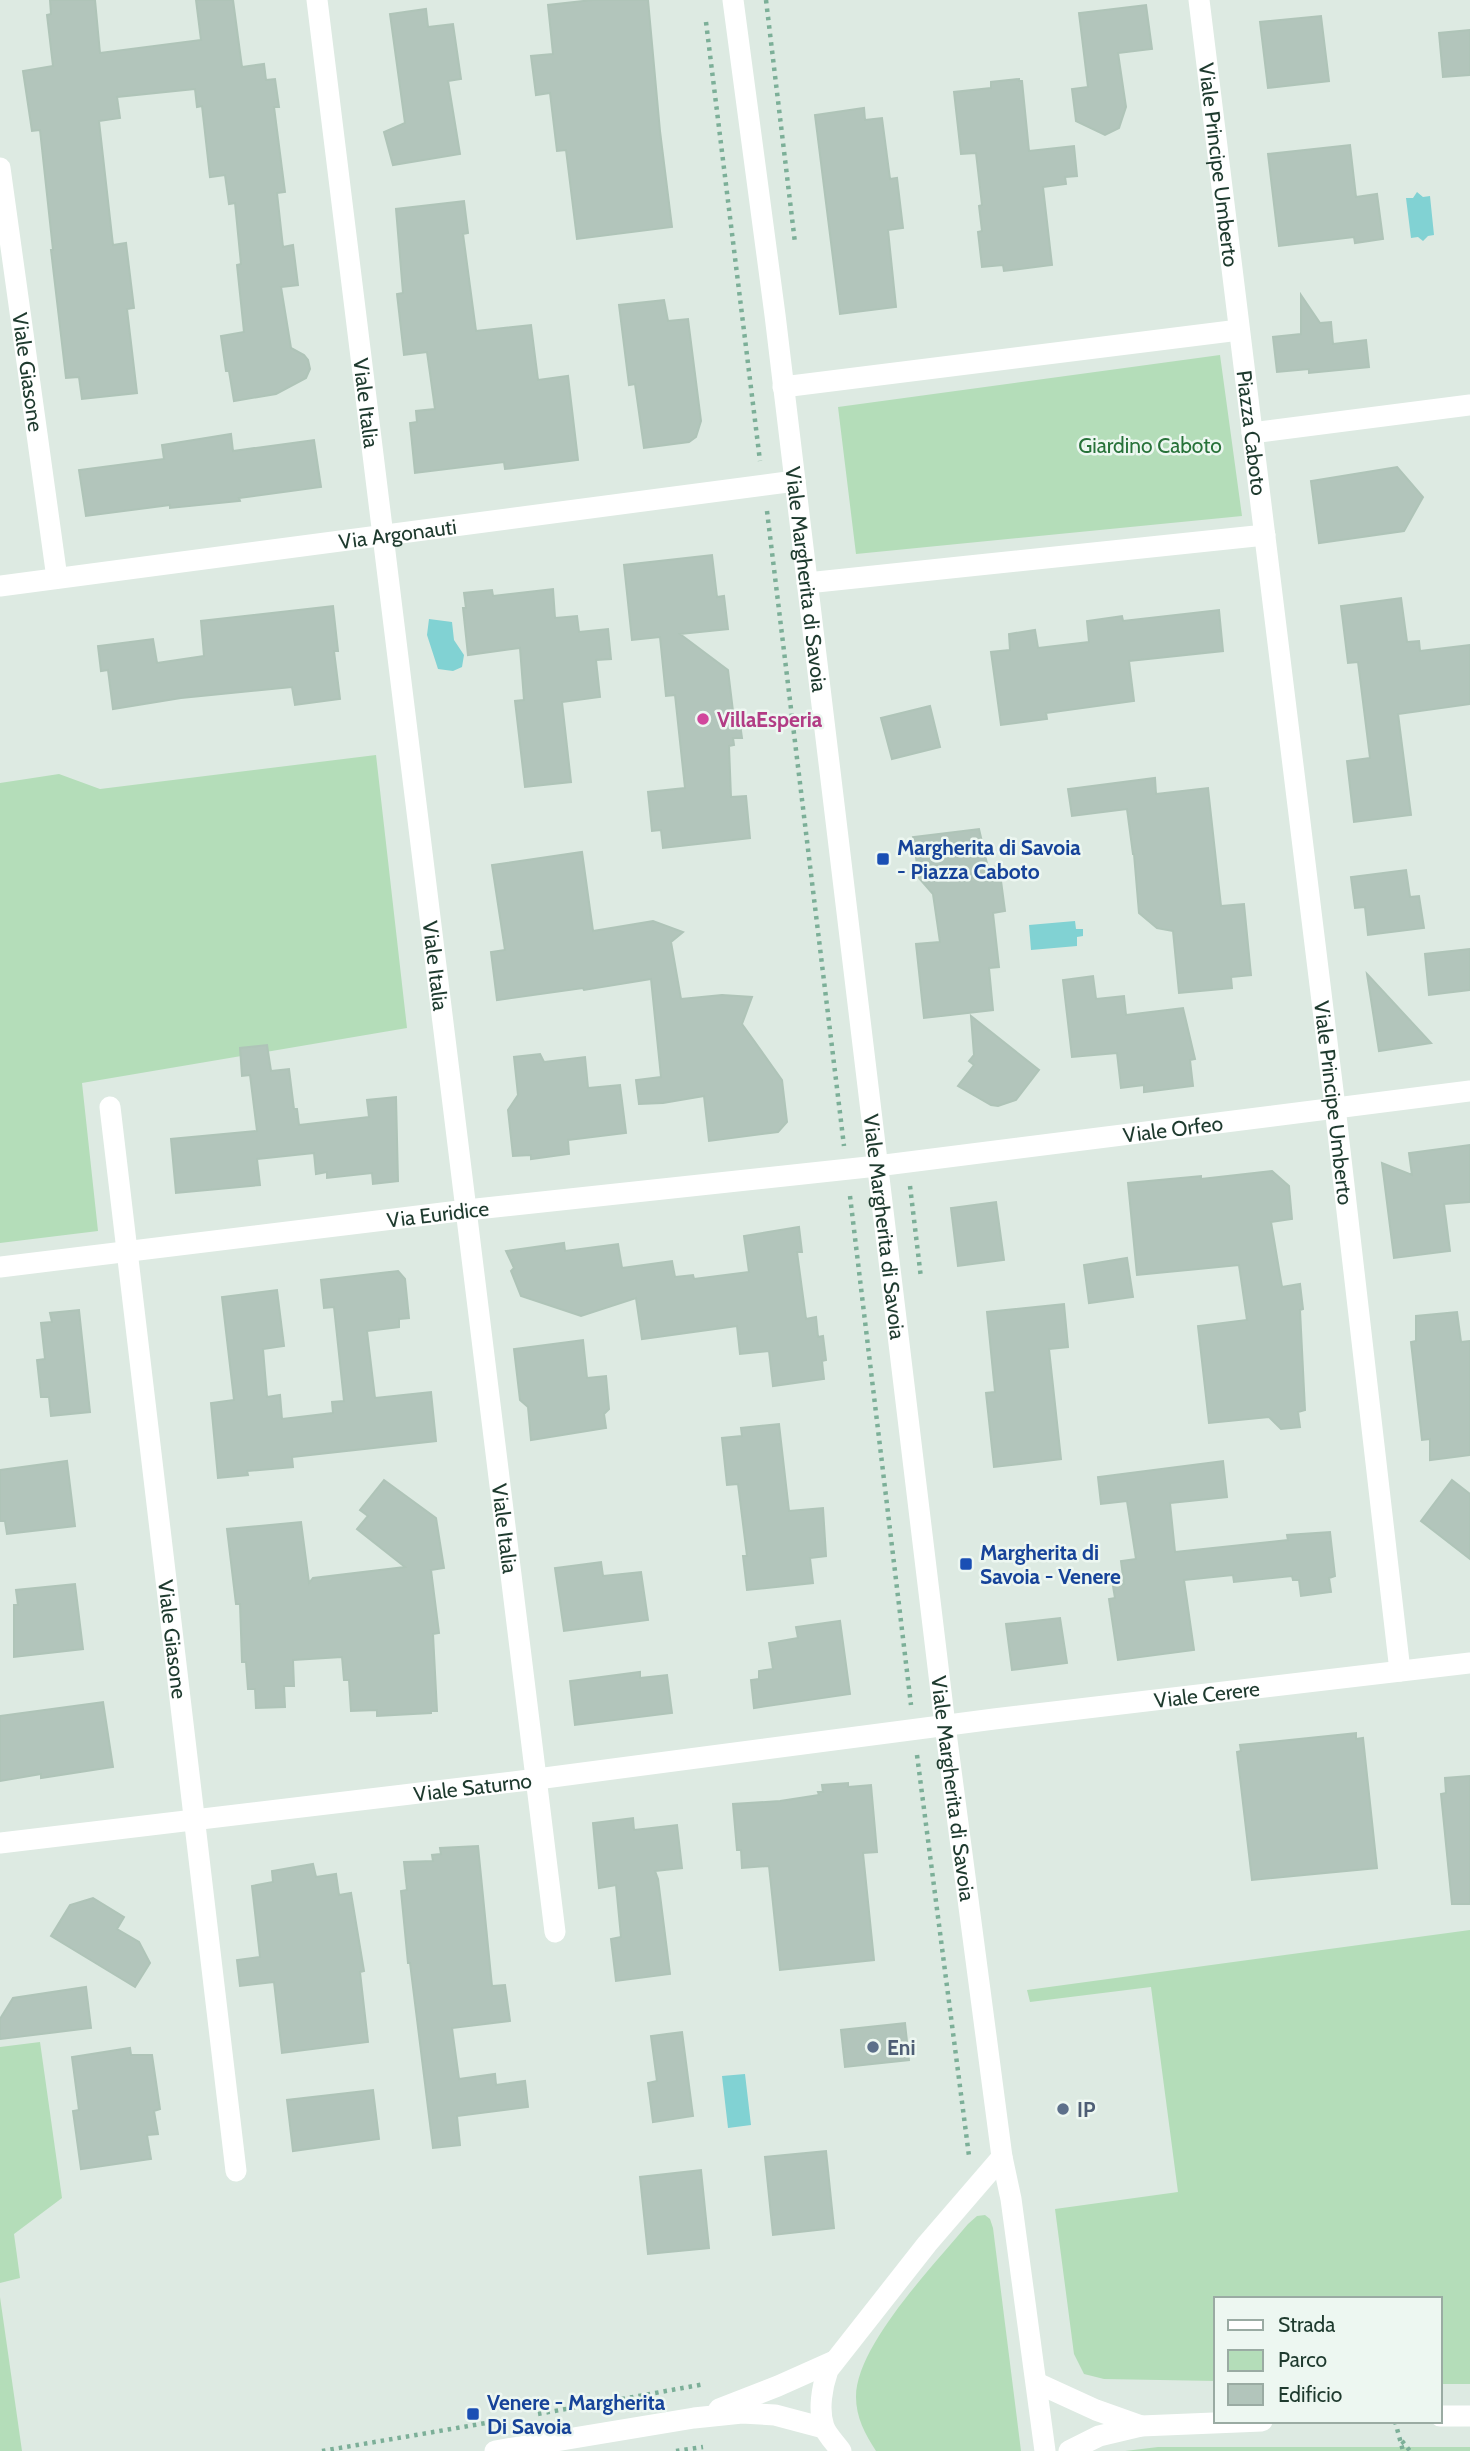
<svg xmlns="http://www.w3.org/2000/svg" width="1470" height="2451" viewBox="0 0 1470 2451" font-family="Cabin,sans-serif">
<style>
.green{fill:#b4ddb9}
.water{fill:#81d2d3}
.building{fill:#b2c5bb;stroke:#afc4b8;stroke-width:2}
.lines{fill:none;stroke-linecap:round;stroke-linejoin:round}
.path{stroke:#7caf98;stroke-width:4.5;stroke-dasharray:3.5 5;stroke-linecap:butt}
.minor{stroke:#fff;stroke-width:21}
.hotel-dot{fill:#d1479c;stroke:#edf7f1;stroke-width:2.5}
.transit-dot{fill:#1a4fb4;stroke:#edf7f1;stroke-width:2.5}
.service-dot{fill:#5c6f8a;stroke:#edf7f1;stroke-width:2.5}
.labels{text-anchor:middle;dominant-baseline:central;stroke-width:5;stroke-linejoin:round;paint-order:stroke}
.street-label{font-size:21px;fill:#1e3a2e;stroke:#edf7f1}
.park-label{font-size:21px;fill:#277239;stroke:#edf7f1}
.hotel-label{font-size:21px;font-weight:bold;fill:#b23c85;stroke:#edf7f1;text-anchor:start}
.transit-label{font-size:21px;font-weight:bold;fill:#164399;stroke:#edf7f1;text-anchor:start}
.service-label{font-size:21px;font-weight:bold;fill:#4e5e75;stroke:#edf7f1;text-anchor:start}
</style>
<rect width="100%" height="100%" fill="#ddeae2"/>
<path class="green" d="M1220 355 1242 516 856 554 838 407Z
M376 755 407 1028 82 1083 98 1231 0 1243V783L59 774 100 789Z
M1470 1930V2384H1440V2299H1216V2381L1104 2379 1084 2374 1074 2354 1055 2209 1178 2192 1151 1987 1030 2002 1027 1990Z
M40 2042 62 2198 14 2234 20 2278 0 2283V2047Z
M985 2215 990 2219 993 2228 1021 2451H876C865 2434 856 2417 856 2397 856 2345 935 2264 968 2224L977 2216Z
M0 2297 22 2451H0Z
M1158 2447H1470V2451H1125Z"/>
<path class="water" d="M1417 192 1423 197 1430 196 1434 235 1428 236 1423 241 1418 237 1411 238 1406 198H1413Z
M429 619 452 622 454 640 464 655 462 667 453 671 438 669 427 635Z
M1075 921 1076 929H1083V936L1077 937V946L1031 950 1029 925Z
M745 2074 751 2125 728 2128 722 2076Z"/>
<path class="building" d="M50 0H95L100 53 201 40 196 0H233L242 67 264 64 266 80 275 79 279 107H274L285 192 277 193 283 247 293 245 298 285 281 287 291 348 304 355 308 360 310 369 306 378 276 394 234 401 229 371H226L221 336 244 332 237 265 241 264 235 203 229 204 225 175 210 177 202 106 197 107 195 89 117 97 120 118 99 121 113 245 126 243 134 308 127 309 137 393 82 399 79 377 66 378 51 250H53L40 130 32 131 23 71 53 66 47 15 51 14Z
M592 0H648L660 131 672 227 577 239 566 150 557 151 550 93 536 95 531 56 553 54 548 5Z
M1146 5 1152 49 1118 53 1126 107 1119 128 1105 135 1076 121 1072 89 1088 87 1079 13Z
M426 9 428 27 453 24 461 79 448 81 460 154 393 165 384 132 405 123 390 14Z
M1321 16 1329 81 1268 88 1260 22Z
M1470 30V75L1443 77 1439 33Z
M1019 79V81H1022L1029 151 1074 146 1077 176 1065 177 1066 184 1043 187 1052 265 1004 271 1003 265 982 267 978 232 982 231 979 206 982 205 976 153 961 154 954 92 991 88V82Z
M864 108 865 120 882 118 890 179 897 178 903 228 888 230 896 307 840 314 815 115Z
M1350 145 1356 197 1377 194 1383 239 1355 243 1354 237 1279 246 1268 154Z
M464 201 468 233 463 234 476 331 531 325 538 380 568 376 578 460 505 469 504 462 415 473 410 423 417 422 416 411 435 409 427 352 404 355 397 294 403 293 396 209Z
M1301 295 1320 323 1331 322 1333 344 1366 340 1369 367 1309 373V369L1277 372 1273 337 1301 334Z
M664 300 668 321 688 319 701 421 696 437 689 442 644 448 635 384 629 385 619 305Z
M231 434 233 451 314 440 321 487 239 498 240 501 170 508V505L86 516 79 470 164 459 162 445Z
M1397 467 1423 497 1404 531 1319 543 1311 481Z
M712 555 717 597 724 596 728 629 680 634 728 670 733 711 738 710 742 738H733L734 745 729 746 731 797 746 796 750 838 663 848 661 830 652 831 648 792 685 788 675 695 666 696 660 637 632 640 624 565Z
M553 589 555 618 577 616 579 632 608 629 611 659 596 660 600 697 562 702 571 782 525 787 515 701 524 700 520 648 468 655 463 608H466L464 593 492 590 493 596Z
M1401 598 1407 642 1419 641 1420 651 1470 645V704L1398 714 1411 815 1354 822 1347 761 1370 758 1358 662 1348 663 1341 606Z
M333 606 338 651H334L340 699 295 705 292 687 181 698 113 709 108 670 101 671 98 646 153 639 157 663 204 656 201 621Z
M1219 610 1223 651 1129 661 1134 701 1046 713 1047 719 1001 725 991 652 1010 650 1009 634 1035 630 1038 648 1089 642 1087 621 1122 616 1123 621Z
M930 706 940 747 892 759 881 718Z
M1155 778 1156 794 1208 788 1221 906 1244 904 1251 975 1231 977 1232 988 1179 993 1173 931 1157 928 1139 913 1134 854H1133L1127 809 1072 816 1068 789Z
M979 829 988 868 999 866 1005 911 993 913 999 967 989 968 993 1010 924 1018 916 944 940 942 933 894 919 878 913 837Z
M582 852 593 931 653 921 683 932 671 942 681 999 722 995 752 997 742 1024 782 1080 787 1122 778 1132 709 1141 704 1096 663 1103 639 1104 636 1080 661 1077 651 979 584 990 583 988 497 1000 491 952 505 950 492 865Z
M1406 870 1410 897 1419 896 1424 928 1368 935 1365 907 1355 908 1351 877Z
M1470 949V990L1429 995 1425 954Z
M1367 974 1431 1043 1379 1051Z
M1093 976 1096 999 1124 996 1126 1015 1183 1008 1195 1059 1190 1060 1193 1086 1144 1092V1085L1121 1088 1117 1053 1072 1057 1063 980Z
M971 1016 1039 1070 1016 1100 998 1106 991 1105 958 1086 974 1065 969 1061 974 1055Z
M267 1045 271 1071 289 1069 294 1109H297L299 1125 369 1117 367 1100 396 1097 398 1181 373 1184 372 1173 327 1178V1172L316 1174 314 1153 257 1159 260 1185 176 1193 171 1139 257 1131 250 1075 242 1076 240 1048Z
M540 1054 544 1062 585 1057 588 1088 620 1085 626 1133 568 1140 569 1154 531 1159V1155L513 1156 508 1110 518 1095 514 1057Z
M1470 1145V1202L1444 1204 1450 1251 1394 1258 1382 1163 1412 1175 1409 1153Z
M1272 1171 1289 1186 1292 1219 1271 1222 1282 1287 1300 1284 1303 1309 1300 1310 1305 1410 1298 1412 1300 1427 1281 1429 1269 1417 1209 1423 1198 1326 1247 1320 1239 1265 1137 1275 1128 1183 1201 1176V1179Z
M996 1202 1004 1260 958 1266 951 1208Z
M799 1227 802 1252H797L806 1319 816 1317 818 1337 823 1336 826 1360 822 1361 824 1379 773 1386 769 1351 740 1354 737 1326 642 1339 636 1298 581 1316 521 1296 511 1271 514 1268 506 1251 564 1243 565 1251 618 1244 622 1268 672 1261 675 1277 693 1275 694 1279 749 1272 744 1236Z
M1127 1258 1133 1297 1089 1303 1084 1265Z
M398 1271 405 1279 409 1318 399 1319V1327L367 1331 375 1398 431 1392 436 1441 292 1457 293 1467 247 1471 248 1475 218 1478 211 1403 234 1400 222 1297 277 1290 284 1346 263 1349 267 1397 280 1395 282 1419 333 1413 332 1402 344 1401 334 1307 324 1308 321 1280Z
M1064 1304 1068 1347 1049 1349 1061 1459 994 1467 986 1393 995 1392 987 1312Z
M79 1310 90 1412 51 1416 49 1397H41L37 1360 45 1359 41 1323 52 1322 50 1313Z
M1457 1312 1461 1342 1470 1341V1455L1430 1460V1439L1422 1440 1411 1342 1416 1341V1316Z
M583 1340 587 1378 606 1376 609 1409 604 1414 606 1428 531 1440 528 1407 520 1400 514 1349Z
M779 1424 789 1511 823 1508 826 1556 810 1558 813 1583 747 1590 743 1556H747L738 1484 727 1485 722 1438 742 1436 741 1428Z
M67 1461 75 1526 7 1534 5 1521H0V1470Z
M1223 1461 1227 1497 1170 1503 1175 1552 1288 1540 1287 1535 1330 1532 1335 1576 1329 1578 1331 1592 1301 1596 1299 1580H1293L1292 1576 1234 1582 1233 1575 1184 1580 1194 1650 1118 1660 1109 1599 1115 1598 1113 1586 1124 1584 1121 1561 1136 1559 1127 1501 1101 1504 1098 1477Z
M384 1480 436 1518 444 1568 431 1570 439 1633 433 1634 437 1711H431V1713L377 1716V1710L351 1711 349 1680H344L342 1657 293 1660 294 1686H284L285 1707 256 1708 255 1689H248L246 1662H242L240 1604H236L227 1529 301 1522 309 1583 313 1578 405 1567 357 1529 368 1516 360 1510Z
M1452 1480 1470 1494V1559L1421 1521Z
M601 1562 603 1576 641 1572 648 1620 564 1631 555 1568Z
M75 1584 83 1649 14 1657V1605H18L16 1590Z
M1060 1618 1067 1663 1012 1670 1006 1624Z
M840 1621 850 1694 754 1708 751 1680 759 1679V1671L773 1669 769 1643 798 1638 796 1627Z
M640 1672V1678L667 1675 672 1713 575 1725 570 1681Z
M103 1702 113 1767 41 1778V1774L0 1781V1716Z
M1356 1733V1739L1363 1738 1377 1868 1252 1880 1237 1752 1241 1751 1240 1745Z
M1470 1776V1904H1452L1441 1794 1446 1793 1445 1778Z
M848 1783V1787L871 1785 877 1852 863 1853 874 1960 780 1970 769 1866 742 1868 741 1850H737L733 1804 780 1801 819 1795 818 1792H823L822 1785Z
M633 1818 634 1830 677 1825 682 1868 655 1871 658 1879 670 1974 616 1981 611 1939 621 1937 616 1885 599 1888 593 1823Z
M478 1846 492 1986 505 1985 510 2021 452 2028 459 2079 495 2074 496 2085 525 2081 528 2107 457 2116 460 2145 433 2148 410 1963H408L401 1891 407 1890 404 1862 433 1861 432 1855 441 1854 440 1848Z
M313 1864 316 1877 336 1874 339 1895 351 1893 364 1971 360 1972 368 2042 282 2053 274 1982 240 1986 237 1960 260 1957 252 1886 273 1882 272 1871Z
M93 1898 124 1917 117 1929 139 1942 150 1963 135 1987 51 1936 70 1905Z
M86 1987 91 2028 0 2039V2019L13 1998Z
M905 2023 909 2060 845 2067 841 2030Z
M682 2032 693 2116 653 2122 648 2083 657 2081 651 2036Z
M130 2048 131 2055H152L160 2109 154 2111 158 2134 147 2135 151 2159 81 2169 73 2111 79 2110 72 2057Z
M373 2090 379 2139 293 2151 287 2100Z
M826 2151 834 2228 773 2235 765 2157Z
M701 2170 709 2248 648 2254 640 2177Z"/>
<g class="lines">
<path class="path" d="M766 0 795 243
M706 22 760 461
M767 511 844 1146
M910 1186 921 1278
M850 1196 911 1705
M917 1755 969 2156
M538 2414 705 2384
M1395 2421 1403 2451
M1402 2441 1410 2451
M322 2451 492 2422
M676 2451 703 2447"/>
<g class="minor">
<path id="s1" d="M317 0 555 1932"/>
<path id="s2" d="M733 0 775 315 945 1725 1002 2157 1011 2199 1045 2451"/>
<path id="s3" d="M1199 0 1335 1107 1400 1671"/>
<path id="s4" d="M0 168 57 578"/>
<path d="M783 387 1239 330"/>
<path d="M1252 433 1470 405"/>
<path d="M807 583 1265 535"/>
<path id="s5" d="M0 586 795 481"/>
<path id="s6" d="M110 1107 236 2171"/>
<path id="s7" d="M0 1267 467 1210 877 1166 1470 1091"/>
<path id="s8" d="M0 1843 537 1779 994 1719 1470 1663"/>
<path d="M1037 2383 1096 2410 1141 2426"/>
<path d="M719 2409 778 2386 834 2361"/>
<path d="M1440 2416H1470"/>
<path d="M495 2451 694 2418 742 2413 775 2415 824 2428"/>
<path d="M841 2451C836 2444 827 2435 824 2427 818 2410 822 2387 828 2370L927 2244 1002 2157"/>
<path d="M1069 2451 1099 2436 1141 2426 1262 2421"/>
</g>
</g>
<circle class="hotel-dot" cx="703" cy="719" r="7"/>
<g class="transit-dot">
<rect x="876" y="852" width="14" height="14" rx="3.5"/>
<rect x="959" y="1557" width="14" height="14" rx="3.5"/>
<rect x="466" y="2407" width="14" height="14" rx="3.5"/>
</g>
<g class="service-dot">
<circle cx="873" cy="2047" r="7"/>
<circle cx="1063" cy="2109" r="7"/>
</g>
<g class="labels">
<g class="street-label">
<text stroke="none"><textPath href="#s3" startOffset="166">Viale Principe Umberto</textPath></text>
<text stroke="none"><textPath href="#s4" startOffset="206">Viale Giasone</textPath></text>
<text stroke="none"><textPath href="#s1" startOffset="406">Viale Italia</textPath></text>
<text stroke="none"><textPath href="#s3" startOffset="436">Piazza Caboto</textPath></text>
<text stroke="none"><textPath href="#s5" startOffset="401">Via Argonauti</textPath></text>
<text stroke="none"><textPath href="#s2" startOffset="584">Viale Margherita di Savoia</textPath></text>
<text stroke="none"><textPath href="#s1" startOffset="973">Viale Italia</textPath></text>
<text stroke="none"><textPath href="#s3" startOffset="1111">Viale Principe Umberto</textPath></text>
<text stroke="none"><textPath href="#s7" startOffset="1181">Viale Orfeo</textPath></text>
<text stroke="none"><textPath href="#s7" startOffset="441">Via Euridice</textPath></text>
<text stroke="none"><textPath href="#s2" startOffset="1236">Viale Margherita di Savoia</textPath></text>
<text stroke="none"><textPath href="#s1" startOffset="1540">Viale Italia</textPath></text>
<text stroke="none"><textPath href="#s6" startOffset="536">Viale Giasone</textPath></text>
<text stroke="none"><textPath href="#s8" startOffset="1216">Viale Cerere</textPath></text>
<text stroke="none"><textPath href="#s8" startOffset="476">Viale Saturno</textPath></text>
<text stroke="none"><textPath href="#s2" startOffset="1802">Viale Margherita di Savoia</textPath></text>
</g>
<g class="park-label">
<text x="1150" y="445">Giardino Caboto</text>
</g>
<g class="hotel-label">
<text x="717" y="719">VillaEsperia</text>
</g>
<g class="transit-label">
<text x="897" y="847">Margherita di Savoia<tspan x="897" dy="24">- Piazza Caboto</tspan></text>
<text x="980" y="1552">Margherita di<tspan x="980" dy="24">Savoia - Venere</tspan></text>
<text x="487" y="2402">Venere - Margherita<tspan x="487" dy="24">Di Savoia</tspan></text>
</g>
<g class="service-label">
<text x="887" y="2047">Eni</text>
<text x="1077" y="2109">IP</text>
</g>
</g>
<rect x="1214" y="2297" width="228" height="126" fill="#edf7f1" stroke="#9aaba3" stroke-width="2"/>
<rect x="1228" y="2320" width="35" height="10" fill="#ffffff" stroke="#9aaba3" stroke-width="2"/>
<text x="1278" y="2332" font-size="21" fill="#1e3a2e">Strada</text>
<rect x="1228" y="2350" width="35" height="21" fill="#b4ddb9" stroke="#9aaba3" stroke-width="2"/>
<text x="1278" y="2367" font-size="21" fill="#1e3a2e">Parco</text>
<rect x="1228" y="2384" width="35" height="21" fill="#b2c5bb" stroke="#9aaba3" stroke-width="2"/>
<text x="1278" y="2402" font-size="21" fill="#1e3a2e">Edificio</text>
</svg>
